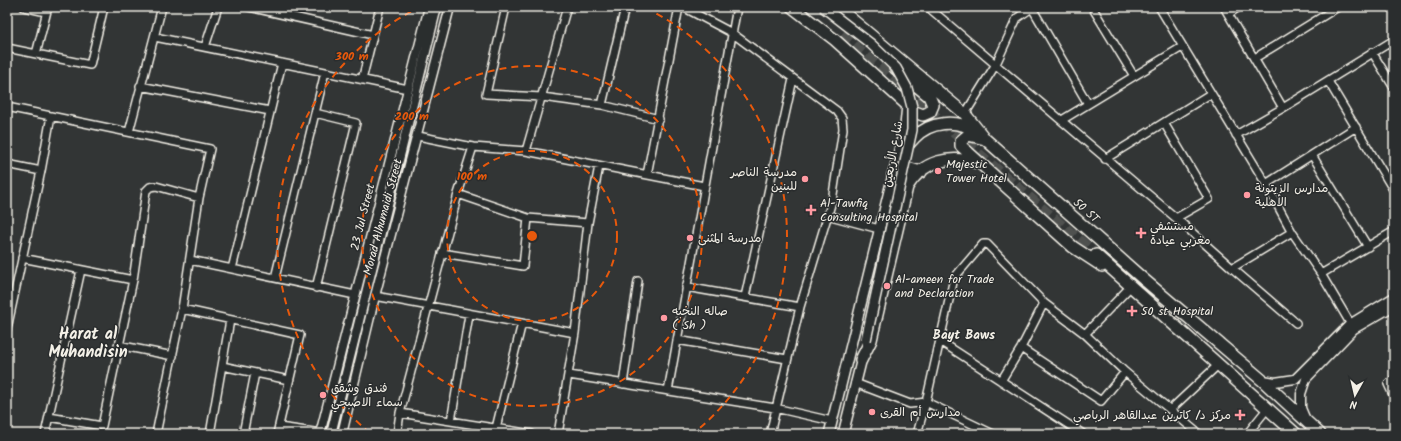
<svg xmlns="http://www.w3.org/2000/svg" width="1401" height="441" viewBox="0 0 1401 441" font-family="Kalam,'Playpen Sans Arabic',sans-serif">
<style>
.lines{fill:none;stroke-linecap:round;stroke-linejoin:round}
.primary-tunnel{stroke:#4f5150;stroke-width:11;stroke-dasharray:11 5.5;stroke-linecap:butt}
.minor-casing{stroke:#f4f1e8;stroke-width:10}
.tertiary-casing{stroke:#f4f1e8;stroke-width:11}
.secondary-casing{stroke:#f4f1e8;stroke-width:12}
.primary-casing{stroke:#f4f1e8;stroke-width:14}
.minor{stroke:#2a2d2e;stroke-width:7}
.tertiary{stroke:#2a2d2e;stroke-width:8}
.secondary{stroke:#2a2d2e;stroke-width:9}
.primary{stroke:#2a2d2e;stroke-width:11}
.secondary-bridge-casing{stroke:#f4f1e8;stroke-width:12;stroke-linecap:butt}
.secondary-bridge{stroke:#2a2d2e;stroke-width:9}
.ring{fill:none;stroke:#e8590c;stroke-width:2;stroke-dasharray:7 5}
.poi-dot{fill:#ff9aa2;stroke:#2a2d2e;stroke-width:1.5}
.labels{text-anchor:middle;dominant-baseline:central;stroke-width:3;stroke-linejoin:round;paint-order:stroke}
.street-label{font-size:12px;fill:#f4f1e8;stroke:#2a2d2e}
.poi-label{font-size:12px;fill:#f4f1e8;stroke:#2a2d2e;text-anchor:start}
.neighbourhood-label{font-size:13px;font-weight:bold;fill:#f4f1e8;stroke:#2a2d2e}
.district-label{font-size:16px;font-weight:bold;fill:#f4f1e8;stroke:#2a2d2e}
.centre{fill:#e8590c;stroke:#2a2d2e;stroke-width:2}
.ring-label{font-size:12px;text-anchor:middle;font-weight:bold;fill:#e8590c;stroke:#2a2d2e;stroke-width:3;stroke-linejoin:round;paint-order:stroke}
</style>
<rect width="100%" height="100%" fill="#323535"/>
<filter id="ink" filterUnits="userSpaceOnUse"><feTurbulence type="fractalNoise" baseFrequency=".025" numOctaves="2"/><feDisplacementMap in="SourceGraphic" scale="8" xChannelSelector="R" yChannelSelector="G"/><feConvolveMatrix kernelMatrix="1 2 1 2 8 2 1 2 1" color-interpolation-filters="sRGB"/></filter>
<g filter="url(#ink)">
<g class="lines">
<path class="primary-tunnel" d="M841 35 1096 255"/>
<defs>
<path id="minor" d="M24 7 46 12
M249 7 373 35
M506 7 486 94 542 97 602 105 659 119
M683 7 732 33 837 111 842 118 843 129 832 201 800 307 770 434
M928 7 1176 218 1232 268 1292 232
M1092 7 1134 76
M1159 7 1266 184 1292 232 1321 274 1353 328
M1224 7 1283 108
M1032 8 1088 104
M1228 14 1239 7
M155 37 408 89
M205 47 218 7
M7 48 90 65 104 7
M1372 52 1394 88
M36 54 48 7
M1255 58 1338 7
M362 80 380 7
M1328 81 1394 191
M140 86 270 111
M602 105 625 7
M7 107 210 149 199 198 182 309 156 434
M315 113 356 123 316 288
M965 114 996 64 1017 18 1033 7
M1062 120 1182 47
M1164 123 1209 199 1176 218
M129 132 162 7
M1236 135 1283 108 1394 40
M418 136 473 147 526 151 704 186
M526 151 567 7
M1312 155 1368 247
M1105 159 1210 94
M7 164 41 171
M647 175 679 7
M1266 184 1356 127
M458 194 528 218 588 223
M827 215 879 229
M442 253 523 266 528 218
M22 258 133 280
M190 260 355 295
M1232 268 1296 323
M232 269 282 63
M1321 274 1394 231
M275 278 325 72
M686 287 800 307
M375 296 575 333
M745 297 793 79
M182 309 300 335 277 434
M7 329 41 171 51 116
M1085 334 1130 287
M677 340 787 359
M940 341 1083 434
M118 345 173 356
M1021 348 1101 401 1125 372
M222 366 289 380
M569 375 775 408 832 421
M1394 379 1388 384 1394 397
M1001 381 1021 348 1044 303
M855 383 910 404 926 402 993 434
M623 384 638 281
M668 391 737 7
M1171 409 1218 365
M400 413 532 434
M49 417 102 426 133 280 146 191 150 187 156 186 199 198
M451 421 469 315
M279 427 321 433
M496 428 522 323
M45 434 81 270
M210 434 230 320
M243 434 255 373
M397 434 400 413 458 194 473 147
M558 434 575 333 588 223 599 166
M917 434 926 402 954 278 983 244H987L1044 303 1085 334 1125 372 1199 434
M1247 434 1267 409"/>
<path id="tertiary" d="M1263 380 1275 382 1295 379 1350 324 1394 297
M1306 420 1301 408V394L1306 379 1354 329 1394 306
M320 434 429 7
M331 434 437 7
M342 434 375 296 450 7"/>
<path id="secondary" d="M829 434 905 126 907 105 903 101
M843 434 863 354"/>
<path id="primary" d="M792 7 835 40 915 112 923 115 930 112 933 105 929 96 895 68
M837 7 965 114 985 139 1142 278 1262 380 1320 434
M985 139 968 135 961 141V146L1073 247 1102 266
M921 172 907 168 897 160C902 153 907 145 914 138 930 121 956 119 976 131
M893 175 901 171 907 173 909 177
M1096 255 1296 434
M861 360 871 340 907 187C923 160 950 155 978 163"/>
</defs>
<use href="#minor" class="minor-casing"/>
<use href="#tertiary" class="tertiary-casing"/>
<use href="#secondary" class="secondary-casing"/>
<use href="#primary" class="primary-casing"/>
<use href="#minor" class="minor"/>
<use href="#tertiary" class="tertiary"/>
<use href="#secondary" class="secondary"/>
<use href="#primary" class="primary"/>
<defs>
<path id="secondary-bridge" d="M823 7 871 44 896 68 907 88 912 107V130L866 340"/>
</defs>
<use href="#secondary-bridge" class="secondary-bridge-casing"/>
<use href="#secondary-bridge" class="secondary-bridge"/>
</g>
</g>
<g class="ring">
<circle cx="532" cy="236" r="85"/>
<circle cx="532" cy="236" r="170"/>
<path d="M370 433A255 255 0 0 1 418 8M646 8A255 255 0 0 1 694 433"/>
</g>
<g class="poi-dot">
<circle cx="938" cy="171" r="4"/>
<circle cx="805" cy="179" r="4"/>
<circle cx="1247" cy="195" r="4"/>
<path d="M809 204h4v4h4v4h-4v4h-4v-4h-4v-4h4z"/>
<path d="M1139 227h4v4h4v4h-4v4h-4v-4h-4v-4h4z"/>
<circle cx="690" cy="238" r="4"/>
<circle cx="887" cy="286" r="4"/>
<path d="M1130 305h4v4h4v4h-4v4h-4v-4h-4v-4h4z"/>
<circle cx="664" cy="318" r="4"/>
<circle cx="323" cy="395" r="4"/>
<circle cx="872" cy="412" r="4"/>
<path d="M1238 409h4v4h4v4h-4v4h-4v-4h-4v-4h4z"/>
</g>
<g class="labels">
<g class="street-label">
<text transform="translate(893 154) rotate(-80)">شارع الأربعين</text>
<text transform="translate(1086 211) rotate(42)">50 ST</text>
<text transform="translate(363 217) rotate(-76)">23 Jul Street</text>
<text transform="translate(383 217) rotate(-75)">Morad Alhumaidi Street</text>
</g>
<g class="poi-label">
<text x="946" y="164">Majestic<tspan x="946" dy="14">Tower Hotel</tspan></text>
<text x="797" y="172" text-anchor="end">مدرسة الناصر<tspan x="797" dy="14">للبنين</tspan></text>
<text x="1255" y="188">مدارس الزيتونة<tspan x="1255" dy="14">الأهلية</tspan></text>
<text x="820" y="203">Al-Tawfiq<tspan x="820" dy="14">Consulting Hospital</tspan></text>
<text x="1150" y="226">مستشفى<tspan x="1150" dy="14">مغربي عيادة</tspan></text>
<text x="698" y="238">مدرسة المثنى</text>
<text x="895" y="279">Al-ameen for Trade<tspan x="895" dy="14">and Declaration</tspan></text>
<text x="672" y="311">صاله النخبه<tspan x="672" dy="14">( Sh )</tspan></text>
<text x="1141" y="311">50 st Hospital</text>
<text x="331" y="388">فندق وشقق<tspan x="331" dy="14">سماء الاصبحي</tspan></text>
<text x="880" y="412">مدارس أم القرى</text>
<text x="1231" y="415" text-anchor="end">مركز د/ كاترين عبدالقاهر الرباصي</text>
</g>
<g class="neighbourhood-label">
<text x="964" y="335">Bayt Baws</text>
</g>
<g class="district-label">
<text x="88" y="334">Harat al<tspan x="88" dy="18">Muhandisin</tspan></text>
</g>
</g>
<circle cx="532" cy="236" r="6" class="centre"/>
<g class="ring-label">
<text x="352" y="60">300 m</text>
<text x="412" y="120">200 m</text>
<text x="472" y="180">100 m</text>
</g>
<rect width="1401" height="441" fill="none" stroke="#2a2d2e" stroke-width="24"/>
<rect x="12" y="12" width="1377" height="417" fill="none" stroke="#f4f1e8" stroke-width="1.5" filter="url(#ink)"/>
<g transform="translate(1355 395) rotate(188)" stroke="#2a2d2e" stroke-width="3" paint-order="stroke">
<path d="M0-3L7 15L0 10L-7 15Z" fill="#f4f1e8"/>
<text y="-6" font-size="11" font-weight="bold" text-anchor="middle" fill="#f4f1e8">N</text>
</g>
</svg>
